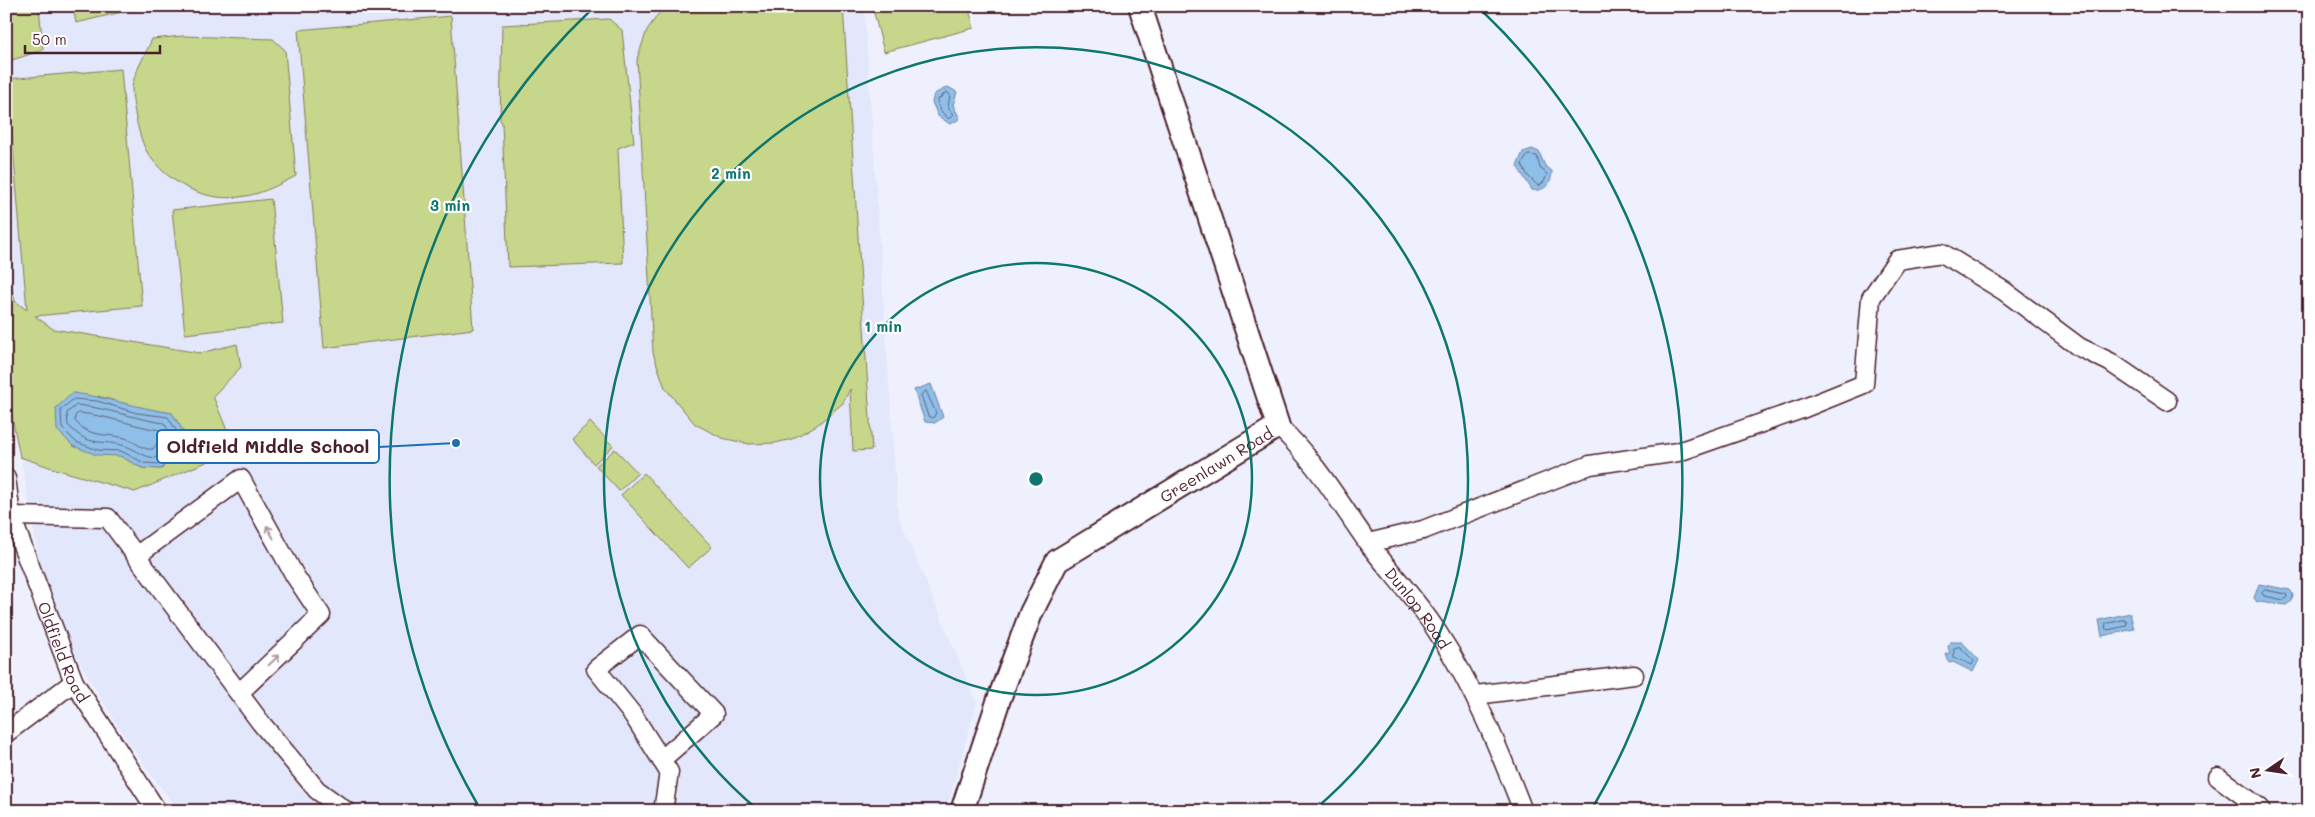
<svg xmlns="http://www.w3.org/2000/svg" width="2315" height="817" viewBox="0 0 2315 817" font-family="Mali,sans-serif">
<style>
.built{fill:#e2e7fc}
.green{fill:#c6d68a;stroke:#887a5a;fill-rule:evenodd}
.water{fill:#8ebfe9;stroke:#737f9d}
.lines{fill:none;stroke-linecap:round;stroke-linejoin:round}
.shore{stroke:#655f77;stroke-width:1}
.minor-casing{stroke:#4a1f2b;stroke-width:21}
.major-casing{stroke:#4a1f2b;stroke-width:26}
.minor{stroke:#fff;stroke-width:18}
.major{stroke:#fff;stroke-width:22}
.oneway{stroke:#ae9aa0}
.ring{fill:none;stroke:#0f766e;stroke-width:2.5}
.labels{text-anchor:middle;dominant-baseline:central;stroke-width:4.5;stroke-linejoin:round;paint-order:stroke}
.street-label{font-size:16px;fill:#4a1f2b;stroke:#fff}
.centre{fill:#0f766e;stroke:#fff;stroke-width:2.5}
.ring-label{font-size:15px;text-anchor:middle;font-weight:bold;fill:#0f766e;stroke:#fff;stroke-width:4.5;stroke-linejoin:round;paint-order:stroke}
.leader{fill:none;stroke:#1f6fb2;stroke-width:2}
.callout-dot{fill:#1f6fb2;stroke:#fff;stroke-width:2}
.callout{fill:#fff;stroke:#1f6fb2;stroke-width:2}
.callout-label{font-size:18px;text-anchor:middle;font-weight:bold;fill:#4a1f2b}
</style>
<rect width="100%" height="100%" fill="#eef1fd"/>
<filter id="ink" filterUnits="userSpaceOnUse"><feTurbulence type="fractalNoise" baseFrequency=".02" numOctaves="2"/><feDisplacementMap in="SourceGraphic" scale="10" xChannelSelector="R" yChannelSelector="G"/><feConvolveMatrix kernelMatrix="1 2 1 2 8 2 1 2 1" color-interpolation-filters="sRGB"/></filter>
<g filter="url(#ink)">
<path class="built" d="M6 6H864L898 515 977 703 946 811H180L155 780 117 725 73 651 41 574 6 370Z"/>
<path class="green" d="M6 6H39L43 50 6 62Z
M73 6H147L76 23Z
M664 6H819L825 12V6H843L872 450 853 451 850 389 843 403 817 425 792 439 775 443 749 444 722 438 695 424 665 388 653 353 637 59 647 30Z
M882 6H968L974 28 884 52 873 9Z
M451 16 473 329 324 348 298 30Z
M609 19 622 30 634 142 618 148 623 263 508 267 502 123 500 120 502 25Z
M183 36 273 39 285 50 296 176C280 184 264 193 246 196 208 204 167 184 147 152 139 139 132 103 132 88 132 77 147 51 152 39Z
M121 69 142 306 35 316 53 329 200 353 237 344 241 367 213 396 235 450 135 492 55 469 20 457 6 388V265L15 301 27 310 7 79ZM98 396 139 408 172 413 185 434 162 469 142 468 120 456Z
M271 199 283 323 185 334 172 210Z
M590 422 613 446 594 464 572 439Z
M615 449 638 473 619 491 596 466Z
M644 473 712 547 688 568 621 495Z"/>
<path class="water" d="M948 87 957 92 953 105 959 117 958 120 950 124 938 116 932 102 934 94Z
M1532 149 1539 152 1545 166 1552 171C1552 183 1545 192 1532 190L1517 166 1523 152Z
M931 384 943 417 935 423 925 422 914 390Z
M73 393C106 397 138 408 172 413L185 434 162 469 142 468 120 456 97 455 73 446 57 430 56 408Z
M2259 584 2290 590 2293 595 2292 601 2286 605 2260 601 2257 602 2254 598Z
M2130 613 2134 629 2102 636 2099 620Z
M1950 642H1962L1979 660 1973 672 1953 662 1949 663 1946 654 1950 653 1948 647Z"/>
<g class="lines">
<path class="shore" d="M947 92 950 95 948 107 953 115 949 119 941 111 937 101Z
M1528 155 1537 156 1540 168 1547 174 1544 182 1538 186 1528 176 1522 165Z
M926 391 936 413 933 418 928 416 921 395Z
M74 399 97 401 137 413 168 417 179 435 159 464 144 463 121 451 98 450 76 442 62 428 61 410Z
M77 405C107 408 135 419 164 423L171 435 156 458C142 457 135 448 122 445 97 439 90 448 68 425L67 413Z
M79 413C106 415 132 426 160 430L163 435 153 449C143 451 135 441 125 438 106 433 89 438 75 421V416Z
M2265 590 2286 594 2287 597 2284 600 2264 596 2262 593Z
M2124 620 2127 622 2126 626 2108 630 2105 628 2106 624Z
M1960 647 1974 661 1972 665 1954 657V648Z"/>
<defs>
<g id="minor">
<path id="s1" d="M1278 426C1315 460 1339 502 1368 543 1391 573 1418 601 1438 633 1475 689 1499 749 1523 811"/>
<path id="s2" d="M6 478 11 516 74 682 157 811"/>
<path d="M11 516 108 518 261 723 317 790 346 811"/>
<path d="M1368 543 1423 530 1590 465 1678 452 1802 409 1864 384 1871 298 1897 260 1942 253 2004 291 2079 347 2110 362 2167 401"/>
<path d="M136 556 241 479 295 576 321 615 239 693"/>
<path d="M1476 695 1634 675"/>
<path d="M6 733 74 682"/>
<path d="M661 760 714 714 640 635 596 669 633 715 669 772 663 811"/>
<path d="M2218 777 2260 808V811"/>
</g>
<g id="major">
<path id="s3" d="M962 811 999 699 1031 613 1057 561 1278 426 1140 6"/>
</g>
</defs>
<use href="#minor" class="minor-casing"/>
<use href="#major" class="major-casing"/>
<use href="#minor" class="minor"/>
<use href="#major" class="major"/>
</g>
<defs><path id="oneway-shaft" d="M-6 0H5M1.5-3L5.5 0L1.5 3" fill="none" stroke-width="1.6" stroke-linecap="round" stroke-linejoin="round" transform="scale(1.25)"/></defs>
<g class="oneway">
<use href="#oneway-shaft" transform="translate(270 532) rotate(-119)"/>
<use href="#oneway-shaft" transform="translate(274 660) rotate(-44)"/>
</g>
</g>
<g class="ring">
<circle cx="1036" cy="479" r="216"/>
<path d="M758 810A432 432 0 1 1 1314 810"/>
<path d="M479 807A647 647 0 0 1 591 10M1481 10A647 647 0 0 1 1593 807"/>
</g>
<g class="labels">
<g class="street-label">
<text stroke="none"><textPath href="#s3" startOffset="454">Greenlawn Road</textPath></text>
<text stroke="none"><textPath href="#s1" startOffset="230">Dunlop Road</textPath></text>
<text stroke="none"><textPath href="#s2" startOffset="184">Oldfield Road</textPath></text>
</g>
</g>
<circle cx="1036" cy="479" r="8" class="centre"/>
<g class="ring-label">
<text x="731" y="179">2 min</text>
<text x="450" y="211">3 min</text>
<text x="883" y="332">1 min</text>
</g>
<path class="leader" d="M456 443L379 447"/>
<circle class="callout-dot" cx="456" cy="443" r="5"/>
<rect class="callout" x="157" y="430" width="222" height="33" rx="5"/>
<g class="callout-label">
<text x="268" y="453">Oldfield Middle School</text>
</g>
<rect width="2315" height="817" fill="none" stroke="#fff" stroke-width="25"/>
<rect x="12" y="12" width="2290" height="792" fill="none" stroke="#4a1f2b" stroke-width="2" filter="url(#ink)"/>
<g transform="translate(2268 770) rotate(257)" stroke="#ffffff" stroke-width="4" paint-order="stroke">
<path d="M0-4L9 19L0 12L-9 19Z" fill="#4a1f2b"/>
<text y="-8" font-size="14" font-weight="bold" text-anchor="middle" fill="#4a1f2b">N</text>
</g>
<path d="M25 45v8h135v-8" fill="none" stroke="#4a1f2b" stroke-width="2.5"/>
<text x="32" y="45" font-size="15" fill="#4a1f2b" stroke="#ffffff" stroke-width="4" paint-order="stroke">50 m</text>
</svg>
